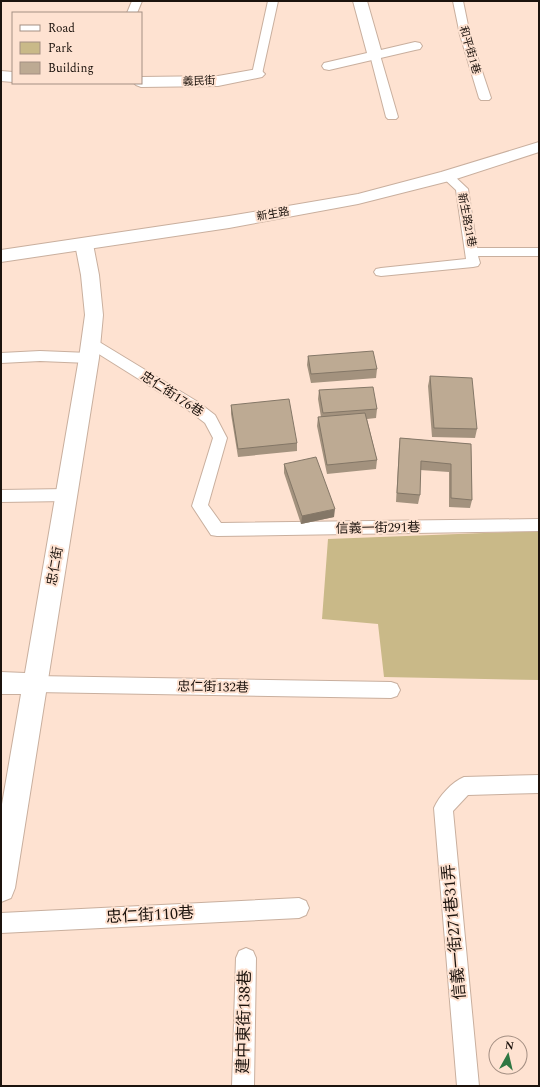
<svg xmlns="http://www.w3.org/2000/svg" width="540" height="1087" viewBox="0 0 540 1087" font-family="Spectral,'Noto Sans TC',serif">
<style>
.green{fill:#c9b988}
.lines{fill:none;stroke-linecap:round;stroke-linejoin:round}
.service-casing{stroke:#c9af9e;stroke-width:2}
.minor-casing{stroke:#c9af9e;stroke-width:2}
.secondary-casing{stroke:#c9af9e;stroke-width:2}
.service{fill:#fff;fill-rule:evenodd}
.minor{fill:#fff;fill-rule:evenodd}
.secondary{fill:#fff;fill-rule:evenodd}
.wall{fill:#a3927e}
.shaded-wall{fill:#847767}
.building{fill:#bdaa93;stroke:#847767}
.labels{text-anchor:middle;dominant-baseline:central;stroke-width:4;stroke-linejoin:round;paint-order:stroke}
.far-street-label{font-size:11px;fill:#1c130d;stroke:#fee2d1}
.street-label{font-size:13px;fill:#1c130d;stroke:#fee2d1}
.near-street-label{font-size:16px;fill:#1c130d;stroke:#fee2d1}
</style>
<rect width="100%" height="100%" fill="#fee2d1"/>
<path class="green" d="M539 531V680L384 677 378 624 322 619 328 539Z"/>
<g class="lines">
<defs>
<path id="service" d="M132 1H142L137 13H127Z
M268 1H278L262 74 257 77 252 74Z
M453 1H463L470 35 491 98 489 100H481L479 98 460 35Z
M375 52 380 55 398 117 396 119H388L386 117 370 55Z
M447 172 451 173 468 189 477 248H539V256H478L480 263 478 266 473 267 381 276 376 275 374 272 376 269 381 268 466 259 456 190 441 176 443 173Z
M91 338 96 340 198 402 215 415 227 438 208 505 221 523 539 519V531L217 536 211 535 192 506 213 438 205 423 188 410 86 346 84 343 86 340Z
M40 351 89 353 94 354 96 358 94 362 89 363 40 361 1 363V353Z
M67 489 72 491 75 495 72 499 67 501 1 502V490Z
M35 676 391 682 397 684 400 690 397 696 391 698 35 692 29 690 26 684 29 678Z
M539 775V793L468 795 453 811 479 1086H457L434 808C439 796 452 782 464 777Z
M299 898 306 901 309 908 306 915 299 918 1 933V913Z
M246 948 253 951 256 958 254 1086H232L236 958 239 951Z"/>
<path id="minor" d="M353 1H367L381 50 415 42 420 43 422 46 420 49 415 50 329 70 324 69 322 66 324 63 367 53Z
M257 69 262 71 265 74 262 77 218 86 141 87 136 85 134 83H141V77L218 76Z
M1 71 13 72V82L1 81Z
M84 238 90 240 93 244 99 275 103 315 99 358 15 888 11 898 1 902V810L21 694H1V672L25 673 79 358 85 315 81 275 75 244 78 240Z"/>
<path id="secondary" d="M539 142V152L453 180 358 204 229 228 1 262V250L229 216 358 194 441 172Z"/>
</defs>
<use href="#service" class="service-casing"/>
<use href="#minor" class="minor-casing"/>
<use href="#secondary" class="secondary-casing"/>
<use href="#service" class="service"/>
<use href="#minor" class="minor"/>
<use href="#secondary" class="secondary"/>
</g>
<path class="wall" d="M308 356 377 369 376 378 311 383 307 365Z
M430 376 477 429 475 438 432 437 428 386Z
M319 390 377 409 376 418 367 419 377 460 376 469 327 474 317 426 318 417H321L318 399Z
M231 405 297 443V451L238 457 231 414Z
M400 438 471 444 472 500 470 508 449 507V472L420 470V495L418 504 396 502 399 447Z
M284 464 334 517 301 524 284 473Z"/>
<path class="shaded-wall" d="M335 509 334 517 301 524 302 516Z"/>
<path class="building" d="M373 351 377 369 311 374 308 356Z
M430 376 472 378 477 429 434 428Z
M373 387 377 409 323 413 319 390Z
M289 399 297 443 238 449 231 405Z
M365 413 377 460 327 465 318 417Z
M400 438 471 444 472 500 451 498V464L421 461 420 495 397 493Z
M316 457 335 509 302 516 284 464Z"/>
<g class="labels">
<g class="far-street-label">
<text transform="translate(470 50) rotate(74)">和平街1巷</text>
<text transform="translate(199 81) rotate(-2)">義民街</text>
<text transform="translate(273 214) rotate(-10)">新生路</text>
<text transform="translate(467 220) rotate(79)">新生路21巷</text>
</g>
<g class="street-label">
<text transform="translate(172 394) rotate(33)">忠仁街176巷</text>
<text transform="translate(378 528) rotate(-1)">信義一街291巷</text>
<text transform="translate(55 566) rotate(-80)">忠仁街</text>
<text transform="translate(213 687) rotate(1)">忠仁街132巷</text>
</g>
<g class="near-street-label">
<text transform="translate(150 915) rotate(-3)">忠仁街110巷</text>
<text transform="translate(454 932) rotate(-95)">信義一街271巷31弄</text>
<text transform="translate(244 1022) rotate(-89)">建中東街138巷</text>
</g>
</g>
<rect width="540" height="1087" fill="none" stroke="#1c130d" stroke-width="4"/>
<rect x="12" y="12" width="130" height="72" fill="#fee2d1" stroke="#a48f83"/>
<rect x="20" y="25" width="20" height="6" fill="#ffffff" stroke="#a48f83"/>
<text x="48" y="32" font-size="12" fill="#1c130d">Road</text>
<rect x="20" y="42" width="20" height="12" fill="#c9b988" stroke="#a48f83"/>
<text x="48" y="52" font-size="12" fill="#1c130d">Park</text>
<rect x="20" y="62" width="20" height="12" fill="#bdaa93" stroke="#a48f83"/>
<text x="48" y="72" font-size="12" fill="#1c130d">Building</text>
<g transform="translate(508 1055) rotate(8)"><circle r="19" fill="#fee2d1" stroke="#a48f83"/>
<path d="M0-3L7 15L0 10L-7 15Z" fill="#2f7743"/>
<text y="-6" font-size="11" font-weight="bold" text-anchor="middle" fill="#1c130d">N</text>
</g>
</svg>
